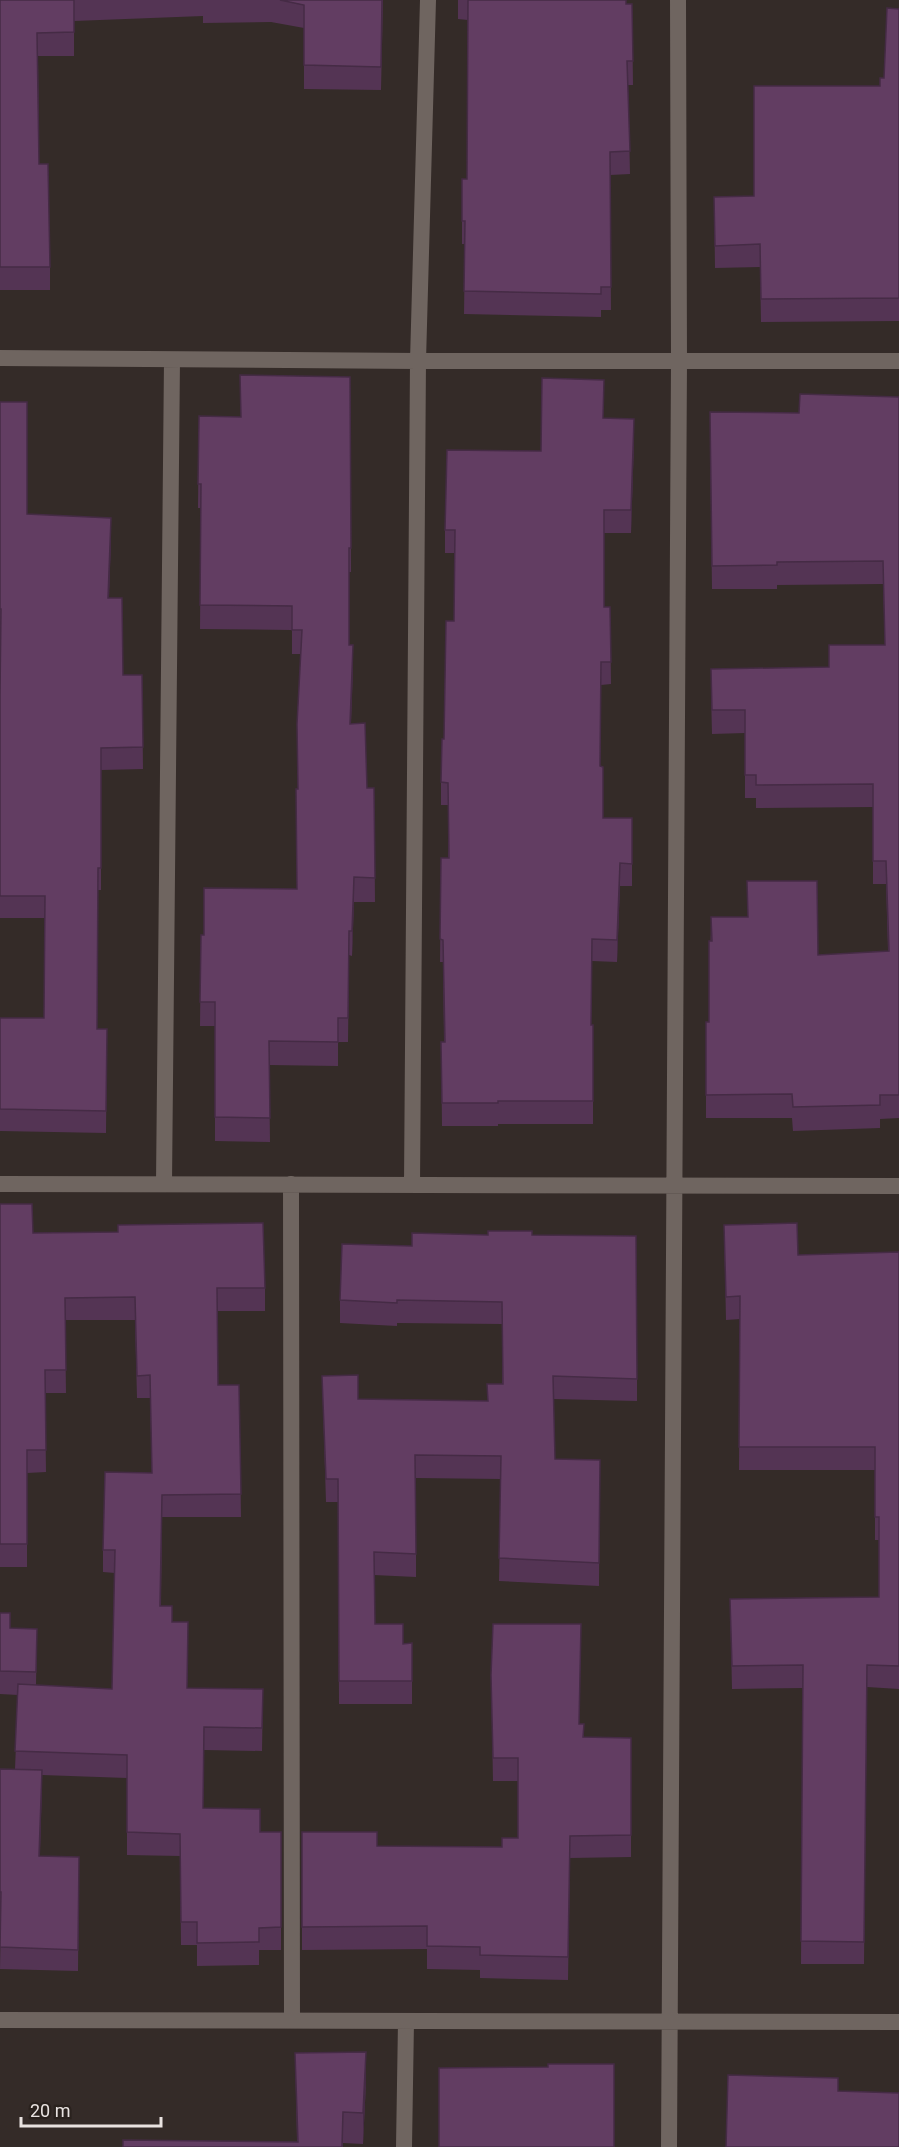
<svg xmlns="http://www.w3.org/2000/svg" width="899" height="2147" viewBox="0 0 899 2147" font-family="Roboto,sans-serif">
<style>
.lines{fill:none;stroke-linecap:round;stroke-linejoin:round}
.minor{stroke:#6f6560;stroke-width:16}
.wall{fill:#543454}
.shaded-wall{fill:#452b45}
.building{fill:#623d62;stroke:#452b45;stroke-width:1.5}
</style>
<rect width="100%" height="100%" fill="#342b28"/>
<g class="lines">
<path class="minor" d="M0 358 418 361H899
M0 1184 899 1186
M164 1184 172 360
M291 1184 292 2020
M412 1185 418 361 428 0
M0 2020 899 2022
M404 2147 406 2021
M669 2147 679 361 678 0"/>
</g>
<path class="wall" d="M0 0H383L381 90 304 89V28L271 22 203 23V16L74 21V56H38L39 164 50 267V290H0Z
M458 0H626V4H632L633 85H628L630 174 610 175 611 310H601V317L464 314 465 244H462V179H467L468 20 458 19Z
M899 9V321L761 322 760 267 715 268 714 197 754 196 880 86 884 78Z
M350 377 351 572H349V645L353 669 351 724 367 788H374L375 902H354L352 956 349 955 348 1042H338V1066L269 1065 270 1142 215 1141V1026H200L201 935H204L297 889 298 789 301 654H292V630L200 629 201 508H198L199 416 241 417Z
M899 397V1118L880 1119V1128L793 1131 792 1118H706V1022H709L711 917 818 955 888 951 886 884H873V807L756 808V798H745V733L712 734 711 692V669L829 667 885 645 883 584 777 585V589H712L710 435 799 413Z
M0 402 27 514 111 540 109 598 123 675H142L143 769 101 770V890H98L97 1029H107L106 1133 0 1131V1018H44L45 918H0V694L1 631H0Z
M604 418 634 441 631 533H604V607H610L611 684 601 685 600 766 603 818H632V886H620L617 962 592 961 591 1025H593V1124H498V1126H442L441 1042H444L443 962H440L441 858H448V805H441V782L454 621 455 553H445V530L541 451Z
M0 1204 33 1233 265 1288V1311H217L218 1385H239L241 1517H162L161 1606 188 1645 187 1688 263 1689 262 1751 204 1750 203 1808 260 1832H281V1950H259V1965L197 1966V1945H181L180 1856 127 1855V1778L42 1775 40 1856 79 1857 78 1971 0 1969 1 1914H0V1769H15L18 1695 0 1694V1613L10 1628 37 1629 36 1685 112 1689 115 1573 103 1572V1550L152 1473 150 1398H137L135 1320H65L66 1393H45L46 1472 27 1473V1567H0Z
M724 1225 798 1255 899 1252V1689L867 1687 864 1964H801L803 1688 732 1689 730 1599 879 1597V1540H875V1470H739L740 1319 726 1320Z
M532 1235 637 1379V1401L553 1399 555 1459 600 1460 599 1586 499 1581 501 1479 416 1478V1577L374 1575 375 1624 403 1644 412 1643V1704H339L338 1502H326L322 1376 358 1399 487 1401 502 1384V1324L397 1323V1326L340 1323V1300L412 1246Z
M491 1675 580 1724 584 1737 631 1738V1857L570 1858 568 1980 480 1978V1970L427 1969V1949L302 1950V1832L377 1846 502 1847 518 1838V1781H493Z
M295 2053 366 2082 363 2144 343 2143V2147H123L297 2142Z"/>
<path class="shaded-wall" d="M634 419V441L631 533V510Z
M111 518V540L108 620V598Z
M353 645V669L350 748V724Z
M620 863V886L617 962V940Z
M354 877V902L352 956V931Z
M42 1770V1792L39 1877V1856Z
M366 2052V2082L363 2144V2113Z"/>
<path class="building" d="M0 0H74V32L37 33 39 164H48L50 267H0Z
M280 0H382L381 67 304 65V5Z
M468 0H626V4H632L633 61H627L630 151 610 152 611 287H601V294L464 291 465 221H462V179H467Z
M887 8 899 9V298L761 299 760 244 715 246 714 197 754 196V86H880V78H884Z
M240 375 350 377 351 548H349V645H353L350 724 365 723 367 788H374L375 878 354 877 352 931H349L348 1018H338V1042L269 1041 270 1118 215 1117V1002H200L201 935H204V888L297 889 296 789H298L297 724 302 630H292V606L200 605 201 484H198L199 416 241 417Z
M542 378 604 380 603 418 634 419 631 510H604V607H610L611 662H601L600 766 603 767V818H632V864L620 863 617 940 592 939 591 1025H593V1101H498V1103H442L441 1042H445L443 940 440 939 441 858H449L448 783 441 782 442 739H444L446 621H454L455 530H445L447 450 541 451Z
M800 394 899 397V1095H880V1105L793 1107 792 1094 706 1095V1022H709V941H712L711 917H748L747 881H817L818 955 889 951 886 861H873V784L756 785V775H745V710H712L711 669 829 667V645H885L883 561 777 562V565L712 566 710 412 799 413Z
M0 402H27V514L111 518 108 598H122L123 675H142L143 747 101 748V868H98L97 1029H107L106 1111 0 1109V1018H44L45 896H0V694L1 609H0Z
M0 1204H32L33 1233 118 1232V1225L263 1223 265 1288H217L218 1385H239L241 1494 162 1495 160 1606H172V1622H188L187 1688 263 1689 262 1728 204 1727 203 1808 260 1809V1832H281V1927L259 1928V1942L197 1943V1922H181L180 1834 127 1832V1755L15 1751 18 1684 112 1689 115 1550H103L105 1472 152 1473 150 1375 137 1376 135 1297 65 1298 66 1370H45L46 1450H27V1544H0Z
M797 1223 798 1255 899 1252V1666L867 1665 864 1942 801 1941 803 1665 732 1666 730 1599 879 1597V1517H875V1447H739L740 1296 726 1297 724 1225Z
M488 1231H532V1235L636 1236 637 1379 553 1376 555 1459 600 1460 599 1563 499 1558 501 1456 415 1455 416 1554 374 1552 375 1624H403V1644L412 1643V1681H339L338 1479H326L322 1376 358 1375V1399L488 1401 487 1384H503L502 1302 397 1300V1303L340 1300 342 1244 412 1246V1233L488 1235Z
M0 1613H10V1628L37 1629 36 1672 0 1671Z
M493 1624H581L579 1724H584L583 1737 631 1738V1835L570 1836 568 1957 480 1955V1947L427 1946V1926L302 1927V1832H377V1846L502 1847V1838H518V1758H493L491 1675Z
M0 1769 42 1770 39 1856 79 1857 78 1950 0 1947 1 1892H0Z
M366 2052 363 2113 343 2112 342 2147H123V2140L298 2142 295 2053Z
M548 2064H614V2147H439V2068L548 2067Z
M728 2075 838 2078V2091L899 2093V2147H726Z"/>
<path d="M21 2117v9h140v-9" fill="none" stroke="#e9e3e1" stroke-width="3"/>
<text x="30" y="2117" font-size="18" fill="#e9e3e1" stroke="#2a221e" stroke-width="4.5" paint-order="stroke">20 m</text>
</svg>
